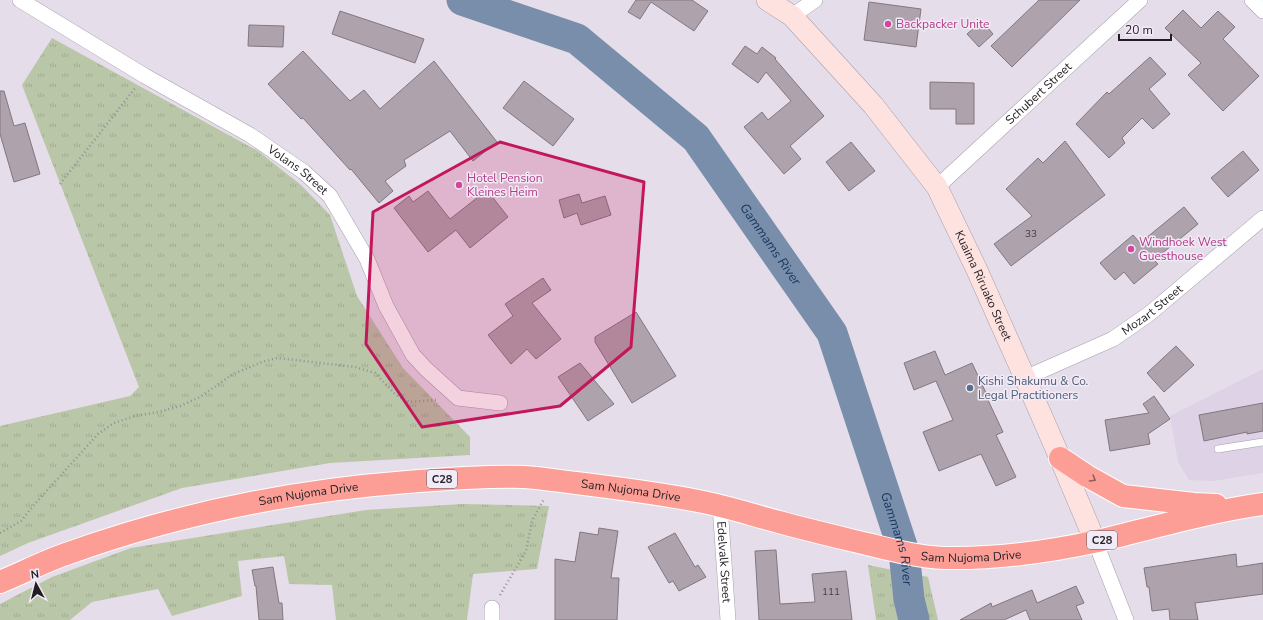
<svg xmlns="http://www.w3.org/2000/svg" width="1263" height="620" viewBox="0 0 1263 620" font-family="'Nunito Sans',sans-serif">
<style>
.built{fill:#ddd2e6}
.grass{fill:url(#grass-tufts)}
.lines{fill:none;stroke-linecap:round;stroke-linejoin:round}
.river{stroke:#798eab;stroke-width:31}
.building{fill:#aea3ad;stroke:#817780}
.lane-casing{stroke:#a6a0ab;stroke-width:8}
.street-casing{stroke:#a6a0ab;stroke-width:16}
.secondary-casing{stroke:#a6a0ab;stroke-width:22}
.highway-casing{stroke:#fff;stroke-width:24}
.path{stroke:#948e98;stroke-width:2.5;stroke-dasharray:1 3;stroke-linecap:butt}
.lane{stroke:#fff;stroke-width:7}
.street{stroke:#fff;stroke-width:15}
.secondary{stroke:#fee2e0;stroke-width:21}
.highway{stroke:#fc9e96;stroke-width:22}
.oneway{stroke:#8e5e5c}
.marked{fill:#c2185b;fill-opacity:0.2;stroke:#c2185b;stroke-width:3;stroke-linejoin:round}
.hotel-dot{fill:#d1479c;stroke:#f2ebf7;stroke-width:1.5}
.service-dot{fill:#5c6f8a;stroke:#f2ebf7;stroke-width:1.5}
.labels{text-anchor:middle;dominant-baseline:central;stroke-width:3;stroke-linejoin:round;paint-order:stroke}
.number-label{font-size:10px;fill:#443f46}
.shield{fill:#f2ebf7;stroke:#605c63;stroke-width:1}
.shield-label{font-size:11px;font-weight:bold;fill:#211e23}
.hotel-label{font-size:12px;fill:#b23c85;stroke:#f2ebf7;text-anchor:start}
.street-label{font-size:12px;fill:#211e23;stroke:#f2ebf7}
.service-label{font-size:12px;fill:#4e5e75;stroke:#f2ebf7;text-anchor:start}
.water-label{font-size:13px;font-style:italic;fill:#1a3861;stroke:#f2ebf7}
</style>
<defs>
<pattern id="grass-tufts" width="24" height="20" patternUnits="userSpaceOnUse"><rect width="24" height="20" fill="#bac6a8"/><path d="M3 7l-1-3M5 7V3M7 7l1-3M15 17l-1-3M17 17v-4M19 17l1-3" fill="none" stroke="#a0aa90"/></pattern>
</defs>
<rect width="100%" height="100%" fill="#e5ddea"/>
<path class="built" d="M1263 369V473L1213 481 1189 480 1178 462 1170 416Z"/>
<path class="grass" d="M52 38 258 151 301 185 330 215 357 296 403 368 470 437V455L330 463 182 488 28 543 0 556V426L130 396 139 387 22 85Z
M462 504 549 506 537 569 473 574 467 620H336L332 585 289 584 284 556 238 561 242 596 172 616 158 589 92 602 70 620H0V604L52 577 131 548 366 510Z
M868 565 928 577 938 620H876Z"/>
<g class="lines">
<path class="river" id="s1" d="M462 0 577 39 696 138 832 333 904 552 909 599 914 620"/>
</g>
<path class="building" d="M636 0H692L708 11 694 31 651 2 640 19 628 12Z
M1039 0H1080L1012 67 991 46Z
M869 2 921 9 916 47 864 40Z
M1183 10 1201 28 1218 11 1235 27 1223 39 1259 76 1223 111 1188 75 1201 63 1165 28Z
M340 11 424 39 415 63 332 34Z
M982 21 993 34 979 47 967 34Z
M249 25 284 26 283 47 248 46Z
M745 46 757 54 762 47 776 58 775 59 824 116 790 146 801 159 784 174 744 127 762 112 768 120 791 101 766 72 758 83 732 64Z
M303 51 350 101 364 90 380 109 434 61 497 142 473 161 450 131 404 160 406 166 385 181 393 191 379 203 351 169 350 170 303 118 301 119 268 84Z
M1150 57 1166 74 1149 89 1170 114 1153 129 1142 118 1122 138 1125 143 1109 158 1076 124 1107 92 1109 94Z
M524 81 574 119 553 146 503 108Z
M930 82 974 83V124H956V109H930Z
M0 91H4L14 126 25 123 40 174 14 182 0 134Z
M1065 141 1105 195 1011 266 994 244 1032 216 1006 189 1038 158 1043 163Z
M851 142 875 171 849 191 826 162Z
M1243 151 1259 170 1228 197 1211 178Z
M487 190 508 217 470 248 456 230 428 252 394 208 409 196 413 202 428 191 450 219Z
M579 194 582 203 605 196 611 215 581 225 577 213 564 218 559 200Z
M1184 207 1198 224 1154 260 1158 264 1134 284 1124 272 1115 280 1100 263 1133 235 1140 243Z
M543 278 551 290 532 303 561 339 536 359 527 349 511 364 488 335 513 316 505 304Z
M636 312 676 376 632 403 595 342V337Z
M1176 346 1194 365 1164 392 1147 373Z
M935 351 945 375 972 363 988 397 987 398 1003 432 996 435 1016 477 996 486 981 454 939 471 923 432 953 420 936 381 914 390 904 363Z
M580 363 614 404 588 421 558 377Z
M1154 396 1170 419 1148 434 1150 444 1110 451 1105 420 1149 413 1143 404Z
M1263 403V431L1247 434V432L1204 441 1199 415Z
M599 528 618 531 611 578H619L617 620H555V559L575 562 580 532 598 535Z
M675 533 695 567 698 565 706 577 679 591 673 581 669 583 648 547Z
M776 550 780 604 815 602 812 574 846 571 852 620H759L755 551Z
M1236 554 1237 567 1263 563V594L1195 603 1198 620H1170L1169 609 1152 611 1149 587H1147L1144 568Z
M273 567 279 603H282L283 620H259L256 586H255L252 570Z
M1076 586 1084 603 1076 606 1082 620H1030L1026 610 1004 620H960L991 603 992 607 1032 590 1037 603Z"/>
<g class="lines">
<defs>
<path id="lane" d="M1218 449 1263 442"/>
<g id="street">
<path id="s2" d="M20 0 145 76 250 135 304 172 330 196 367 259 386 306 413 355 426 369 458 398 500 403"/>
<path d="M1252 0 1263 11"/>
<path d="M792 16 815 0"/>
<path id="s3" d="M937 187 1140 0"/>
<path id="s4" d="M1025 378 1113 339 1149 314 1263 218"/>
<path id="s5" d="M720 505 728 620"/>
<path d="M1095 541 1126 620"/>
<path d="M492 620V608"/>
</g>
<g id="secondary">
<path id="s6" d="M767 0 792 16 873 105 937 187 976 268 1025 378 1060 458 1095 541"/>
</g>
<g id="highway">
<path d="M1060 458 1087 476 1123 496 1194 504 1216 505"/>
<path id="s7" d="M0 582C22 573 43 562 66 554 177 514 290 491 407 482 446 479 485 476 524 477 541 478 559 481 576 483 617 488 657 493 698 501 726 506 752 515 779 522 808 530 838 537 867 544 892 550 918 557 944 558 996 559 1048 552 1098 541 1153 528 1207 512 1263 504"/>
</g>
</defs>
<use href="#lane" class="lane-casing"/>
<use href="#street" class="street-casing"/>
<use href="#secondary" class="secondary-casing"/>
<use href="#highway" class="highway-casing"/>
<path class="path" d="M60 184 136 87
M0 533 21 521 34 505 98 434 114 423 135 416 159 412 180 406 200 397 233 374 262 362 277 358 355 367 375 373 396 395 409 402 436 400
M500 595 526 551 532 521 544 499"/>
<use href="#lane" class="lane"/>
<use href="#street" class="street"/>
<use href="#secondary" class="secondary"/>
<use href="#highway" class="highway"/>
</g>
<defs><path id="oneway-chevron" d="M-2-3.5L2.5 0L-2 3.5" fill="none" stroke-width="1.6" stroke-linecap="round" stroke-linejoin="round"/></defs>
<use class="oneway" href="#oneway-chevron" transform="translate(1093 479) rotate(31)"/>
<path class="marked" d="M500 142 644 182 631 347 560 406 422 427 366 344 373 212Z"/>
<g class="hotel-dot">
<circle cx="888" cy="24" r="4"/>
<circle cx="459" cy="185" r="4"/>
<circle cx="1131" cy="249" r="4"/>
</g>
<circle class="service-dot" cx="970" cy="388" r="4"/>
<g class="labels">
<g class="number-label">
<text x="1031" y="234">33</text>
<text x="831" y="592">111</text>
</g>
<g class="shield">
<rect x="427" y="470" width="30" height="18" rx="3"/>
<rect x="1087" y="531" width="30" height="18" rx="3"/>
</g>
<g class="shield-label">
<text x="442" y="479">C28</text>
<text x="1102" y="540">C28</text>
</g>
<g class="hotel-label">
<text x="896" y="24">Backpacker Unite</text>
<text x="467" y="178">Hotel Pension<tspan x="467" dy="14">Kleines Heim</tspan></text>
<text x="1139" y="242">Windhoek West<tspan x="1139" dy="14">Guesthouse</tspan></text>
</g>
<g class="street-label">
<text stroke="none"><textPath href="#s3" startOffset="138">Schubert Street</textPath></text>
<text stroke="none"><textPath href="#s2" startOffset="326">Volans Street</textPath></text>
<text stroke="none"><textPath href="#s6" startOffset="363">Kuaima Riruako Street</textPath></text>
<text stroke="none"><textPath href="#s4" startOffset="145">Mozart Street</textPath></text>
<text stroke="none"><textPath href="#s7" startOffset="646">Sam Nujoma Drive</textPath></text>
<text stroke="none"><textPath href="#s7" startOffset="322">Sam Nujoma Drive</textPath></text>
<text stroke="none"><textPath href="#s7" startOffset="994">Sam Nujoma Drive</textPath></text>
<text stroke="none"><textPath href="#s5" startOffset="57">Edelvalk Street</textPath></text>
</g>
<g class="service-label">
<text x="978" y="381">Kishi Shakumu &amp; Co.<tspan x="978" dy="14">Legal Practitioners</tspan></text>
</g>
<g class="water-label">
<text stroke="none"><textPath href="#s1" startOffset="406">Gammams River</textPath></text>
<text stroke="none"><textPath href="#s1" startOffset="730">Gammams River</textPath></text>
</g>
</g>
<g transform="translate(36 584) rotate(353)" stroke="#f2ebf7" stroke-width="3" paint-order="stroke">
<path d="M0-3L7 15L0 10L-7 15Z" fill="#211e23"/>
<text y="-6" font-size="11" font-weight="bold" text-anchor="middle" fill="#211e23">N</text>
</g>
<path d="M1119 34v6h52v-6" fill="none" stroke="#211e23" stroke-width="2"/>
<text x="1125" y="34" font-size="12" fill="#211e23" stroke="#f2ebf7" stroke-width="3" paint-order="stroke">20 m</text>
</svg>
